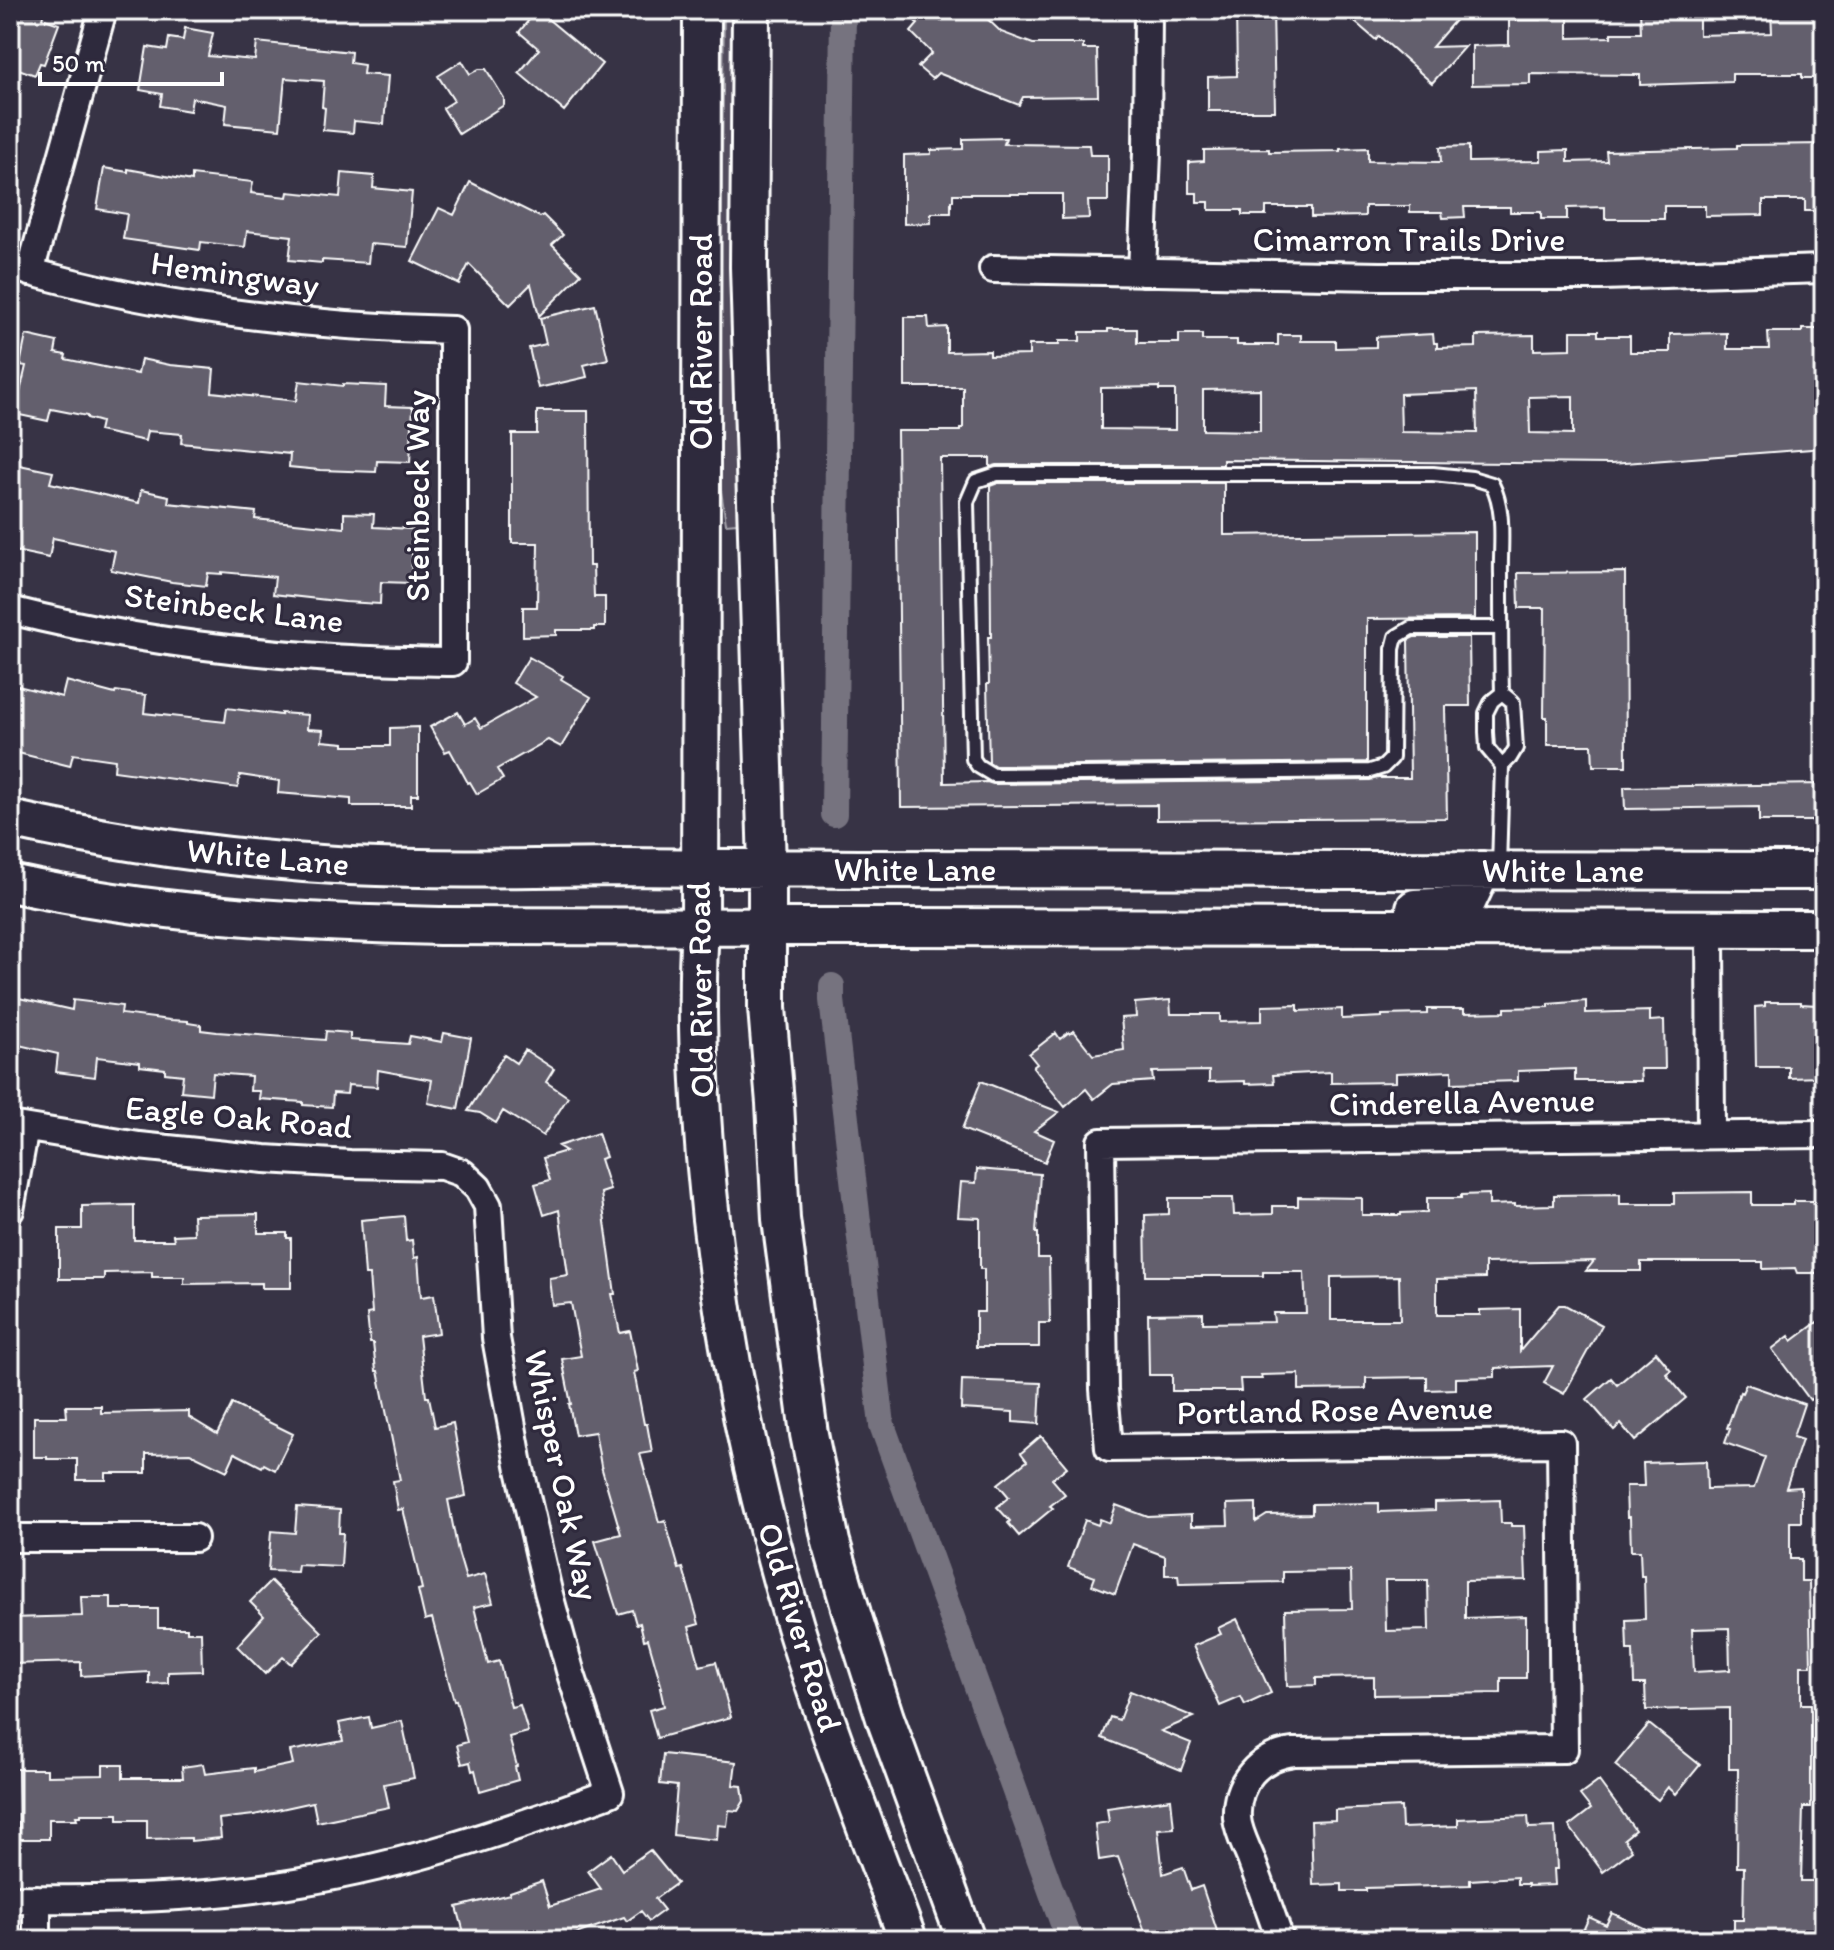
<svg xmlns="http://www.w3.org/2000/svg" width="1834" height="1950" viewBox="0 0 1834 1950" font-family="Itim,sans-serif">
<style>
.green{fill:#514c5c;stroke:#a8a6ae;stroke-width:2}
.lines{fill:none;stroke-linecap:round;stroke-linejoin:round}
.canal{stroke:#76737f;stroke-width:26}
.building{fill:#635f6d;stroke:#fff;stroke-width:2;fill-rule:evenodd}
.lane-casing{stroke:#fff;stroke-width:18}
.street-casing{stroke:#fff;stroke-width:32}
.secondary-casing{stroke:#fff;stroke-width:42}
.lane{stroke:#2f2a3d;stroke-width:12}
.street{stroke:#2f2a3d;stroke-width:26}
.secondary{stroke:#2f2a3d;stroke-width:36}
.labels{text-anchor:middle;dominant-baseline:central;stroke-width:6;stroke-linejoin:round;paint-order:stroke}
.street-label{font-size:34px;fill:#fff;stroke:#2f2a3d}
</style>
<rect width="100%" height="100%" fill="#373345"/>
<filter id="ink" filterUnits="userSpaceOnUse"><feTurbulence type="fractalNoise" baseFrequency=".0125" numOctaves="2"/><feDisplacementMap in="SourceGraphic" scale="16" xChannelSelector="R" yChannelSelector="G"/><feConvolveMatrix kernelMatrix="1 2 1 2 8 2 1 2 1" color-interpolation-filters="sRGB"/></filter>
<g filter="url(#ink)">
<path class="green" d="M724 10H734L737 523 726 524 718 470Z"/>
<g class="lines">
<path class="canal" d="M834 814 843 10
M832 986V1000L882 1425 1069 1940"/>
</g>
<path class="building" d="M10 10H45L42 18 59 24 44 64 40 63 35 75 10 66Z
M537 10 602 64 564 111 519 73 539 49 519 32Z
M923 10H930L941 21 951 10H978L1001 32 1033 44H1083V49H1097L1098 96 1023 97 1019 105 938 73 932 79 918 67 932 53 911 32 918 24 913 19Z
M1236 10H1273L1275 111H1208V77L1237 76Z
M1341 10H1464L1432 47 1465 46 1432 83 1379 36 1376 40Z
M1640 10H1699V35L1772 33 1771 10 1824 11V78H1802V74H1732V82L1640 85V75L1530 74V84L1472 85V46L1509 45V20H1541V15H1568V38L1611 37V33H1641Z
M185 28 213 33 208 56 255 60 257 42 351 52 350 63 364 65 363 74 388 76 384 124 354 121 353 133 323 130 325 108 322 107 324 81 285 78 280 129 225 124 227 105 192 98 190 111 160 106 162 94 140 90 147 47 167 50 169 38 183 40Z
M462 61 470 74 479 69H486L504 98V105L459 134 443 108 454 101 438 76Z
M1006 138 1004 144 1089 145 1090 155H1108V201H1088L1089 218 1062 219V194H953V201H951V213H931V223L904 224V155L931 154V150L963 149V139Z
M1824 144V211H1805V200H1763V215L1705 216V206H1664V219H1605V207L1567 208V219H1541V212H1510V207H1464L1465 217 1443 218 1442 212H1410V206H1365V216L1311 217V207H1266V215H1242V210H1209V202H1197V193H1189V162L1204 161V150L1269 149V152L1340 151V149L1368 148V161L1441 162 1440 147 1469 146V162L1541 161V151L1568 150V162L1607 161 1606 151 1737 148V145Z
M104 168 128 172V169L192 181V175L253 182 251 193 287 197 288 192 340 197 342 173 374 176 373 188 412 192 407 247 370 244 368 263 322 260V263L289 260 292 236 247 231 245 247 201 242 200 250 123 239 127 214 97 209Z
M470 182 540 217 543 215 563 235 552 245 581 274 539 316 531 284 510 305 469 264 459 284 412 261 439 208 454 215Z
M595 305 608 359 584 365 587 377 538 388 529 348 546 344 540 318Z
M905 317H928L929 328 947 327V352L990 351V356L1029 355V345H1059V341H1080V332H1108V329H1137V343H1179V334H1202V340H1237V345H1278V335H1301V341H1336V348L1376 347V337L1433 334 1434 343H1437V348L1476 347V336L1534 335V350L1571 349V331H1598V336H1630V352H1670V334L1727 333V349H1769L1768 332H1802V329H1824V448L1611 464 1223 460V465H997L990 467V458H940L944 783 987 782 993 784 1370 780 1378 778H1410L1408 640 1414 637H1469L1470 706H1445L1447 818 1157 820V805L901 807 897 431H960V428H963V387H905ZM1159 387V390H1175V430L1101 429V388ZM1260 389V431L1203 430V390ZM1476 391 1477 433 1401 432 1400 394ZM1573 396V434L1530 433 1529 397Z
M26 335 57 342 55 353 66 355 65 359 138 374 141 359 170 365 214 369 212 392 296 401 299 381 343 386V384L386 386 385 406 413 407 410 462 377 461 376 472 320 470 289 467 290 454 181 443 182 434 147 431 145 441 99 431 101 422 87 418V416L51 409 48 421 15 414 26 366 20 365Z
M537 411H588L589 566H593L594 597H605V627H594V630H556V635L523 636V607H537L538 543H512V434H537Z
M10 463 53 472 50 483 139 503 141 490 169 496 168 503 256 512 255 519 344 528V513L374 514 373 527 413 529 411 583 381 582 380 604 345 602 273 594 275 577 222 572V574L208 573 206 586 172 582 111 570 115 551 53 538 49 558 10 550Z
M998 483H1224V535L1475 532V618L1367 619V762L995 766 989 762 987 684H989L988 637H991L990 486Z
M1625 572 1626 766H1593L1592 745H1547V717H1544L1545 608H1519L1518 573Z
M529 657 563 676 561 679 591 697 561 747 548 740 497 769 503 779 477 794 470 782 468 783 450 750 445 752 430 727 458 712 465 724 475 718 481 728 536 697 513 683Z
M66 681 115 694 116 691 146 695 144 713 225 722 227 708 281 715V713L308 715 307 729 323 730 322 741 344 743V746H390V728L418 727V795H411V806H351V799L278 793 279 781 240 775 238 788 114 771 115 760 73 754 70 766 10 751V684L62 697Z
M1824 784V821H1759V807L1625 809 1624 787Z
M10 996 72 1010 73 1000 122 1006 121 1014 170 1020 188 1021V1023L201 1025V1030L217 1032 325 1040 326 1031 350 1033V1040L408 1044 410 1036 442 1042 444 1033 471 1038 458 1109 428 1103 432 1080 378 1070 377 1087 348 1085 347 1094 333 1093 332 1107 303 1105V1102L259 1099 260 1091H250L251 1076 213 1073 211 1094 181 1091 183 1075 165 1073V1069L140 1066V1062L97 1057 95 1077 56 1072 58 1054 10 1043Z
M1170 1000 1171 1014H1220V1022L1262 1021V1006L1298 1005V1011L1342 1009V1019L1382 1017V1015L1427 1014V1009H1464V1013L1505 1012V1008L1549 1007V1004L1586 1001V1013L1650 1011V1021L1664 1020 1665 1069H1640L1641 1081H1575V1069L1518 1071V1081L1452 1083V1071L1396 1073V1082L1331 1083V1072L1273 1075 1274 1083 1245 1084V1081L1209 1082V1071L1152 1072 1153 1081 1113 1084 1094 1099 1086 1089 1065 1107 1033 1067 1037 1064 1029 1054 1056 1033 1060 1039 1069 1032 1070 1034 1074 1031 1093 1055 1124 1050 1121 1018 1136 1017 1135 1003Z
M1765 1002H1801V1004L1817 1005V1048L1820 1047 1821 1077 1789 1078V1067H1756L1755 1007 1765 1006Z
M525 1050 554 1069 546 1082 568 1097 543 1136 503 1111 496 1123 480 1113 468 1111 504 1055 516 1063Z
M981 1081 1059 1112 1034 1131 1054 1140 1045 1162 962 1129Z
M598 1133 606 1157 600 1159 610 1190 601 1193 615 1294H612L620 1333 630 1331 638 1371 634 1372 644 1424H647L652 1452 640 1454 659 1522 665 1520 679 1569 683 1568 699 1624 689 1627 700 1666 716 1662 731 1717 657 1738 649 1710 664 1706 660 1688H662L648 1639 644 1640 640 1623 636 1624 632 1610 618 1614 595 1541 621 1534 601 1466 595 1432 575 1435 569 1404H571L562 1359 581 1356 571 1303 552 1305 549 1278 568 1275 559 1210 544 1215 535 1184 550 1180 543 1158 566 1151 558 1146Z
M977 1169 1040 1174 1036 1233H1038V1258H1049L1050 1323H1039V1347H976V1312H984V1269H980V1218L958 1217 961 1182 976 1183Z
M1752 1192V1205H1794V1201H1819V1216H1824V1260H1817V1273H1797L1795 1268 1763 1269V1262H1641V1271H1586L1594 1261 1485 1263V1278L1437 1279V1315H1480V1310L1520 1309V1351L1559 1305H1565L1602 1325 1564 1394 1544 1383 1553 1366 1495 1368V1377L1456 1378V1389L1427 1390V1377L1366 1378V1389L1299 1390V1374L1261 1375 1262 1379H1240L1241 1391H1172V1375H1149L1148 1314 1203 1313V1323L1274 1322 1273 1313H1306L1304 1272H1263V1276H1146L1145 1215 1169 1214V1198H1233L1234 1215 1273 1214V1206H1298V1197L1362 1198V1215H1401V1213L1427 1212V1198H1461V1195L1489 1194V1205L1515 1204V1206L1554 1205V1195L1620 1194V1204H1674V1193ZM1399 1276 1400 1320H1331V1277Z
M134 1205V1240H174L173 1235 194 1234 193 1215 258 1214V1233H287V1238H291V1288H262V1283L184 1284V1277H152V1272L104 1273V1279H59V1229H82V1206Z
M404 1216 406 1241 412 1240 414 1258 418 1257 421 1297 434 1295 439 1333 419 1336 426 1397H429L435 1427 453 1423 466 1496 448 1500 458 1552 466 1579 485 1574 493 1603 474 1607 488 1664 499 1661 511 1707 520 1705 528 1732 509 1737 517 1766 515 1767 518 1780 480 1791 475 1770 472 1771 470 1762 462 1764 457 1745 467 1742 456 1700 454 1701 432 1618 425 1620 418 1590 422 1589 403 1509 398 1510 393 1481 400 1480 378 1371H376L373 1343H370L367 1314 372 1313 369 1275H365L361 1220Z
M1824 1317V1389L1810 1400 1772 1349 1789 1336 1792 1341Z
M1656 1352 1671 1370 1666 1374 1686 1398 1635 1441 1621 1424 1614 1430 1587 1399 1611 1378 1617 1385Z
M962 1380 1041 1383 1039 1424 1013 1422V1412L961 1409Z
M1746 1384 1804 1404 1793 1437 1802 1440 1786 1488 1801 1487V1522H1790V1559H1801V1581H1809L1811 1666H1801V1704H1811V1807H1803L1801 1881H1815L1816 1940H1734V1920H1743L1744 1867H1737L1738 1769H1729V1708L1646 1710 1645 1684H1634L1633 1650H1627L1626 1620 1645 1619 1644 1576H1641L1640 1551H1631L1630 1517H1627L1626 1486H1644L1643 1463 1706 1461 1707 1489 1754 1488 1765 1457 1725 1443 1730 1429 1727 1428 1740 1392 1742 1393ZM1729 1628 1730 1670 1694 1672 1692 1629Z
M232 1404 293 1434 275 1470 264 1464 262 1467 235 1453 227 1471 190 1453 146 1454V1473H106V1480H77V1459H47V1457H34V1417H67L66 1406H101V1413L189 1411V1417L217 1434Z
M1041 1436 1067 1467 1052 1479 1065 1494 1050 1506 1053 1508 1019 1536 1008 1523 1010 1521 997 1507 1009 1497 998 1484 1027 1461 1021 1453Z
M1500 1500 1501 1523H1511V1526H1524L1526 1580 1465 1581V1618L1526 1616V1678H1501V1693L1374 1695V1677L1316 1678V1685L1287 1686 1285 1610 1352 1609 1351 1571 1283 1572V1582L1179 1584 1178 1575H1165V1556L1133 1544 1115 1594 1092 1585 1095 1577 1068 1567 1085 1520 1098 1525 1100 1519 1110 1523 1116 1505 1148 1517 1191 1515V1526L1228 1525 1227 1504 1256 1503V1522L1267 1515 1312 1514V1504L1379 1503V1512L1435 1510V1502ZM1385 1580H1428L1429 1630 1386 1631Z
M297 1507 340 1510 339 1533H343L341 1567 298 1565 297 1572 268 1571 271 1531 295 1533Z
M271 1581 322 1632 291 1664 283 1657 265 1674 237 1646 264 1616 250 1602Z
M81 1597H111V1609H158V1628H187V1632H201L202 1671 168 1672V1683L149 1684V1672L81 1676V1662L10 1664V1618L82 1616Z
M1237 1619 1271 1693 1245 1705 1241 1697 1220 1706 1193 1646 1221 1634 1218 1628Z
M1130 1691 1194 1717 1161 1731 1191 1743 1181 1770 1102 1738 1110 1717 1119 1720Z
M369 1717 371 1728 402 1721 414 1778 384 1784 389 1807 317 1822 313 1802 254 1815 219 1819 221 1838 191 1841V1838L147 1839V1820H118V1814H81V1816H76L77 1819H49V1839H19L18 1769H47V1776L103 1775V1765H123V1778H183L182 1767 203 1764 205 1774 254 1768V1772L293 1764 290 1751 343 1741 339 1723Z
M1649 1724 1700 1765 1676 1794 1668 1787 1658 1800 1615 1765Z
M663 1754 736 1762 733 1785 742 1786 744 1801 738 1811 729 1810 727 1826 718 1825 717 1840 673 1835 677 1786 660 1784Z
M1599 1781 1635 1830 1624 1839 1632 1850 1603 1872 1569 1826 1591 1809 1580 1795Z
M1171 1799 1174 1828 1158 1829 1163 1874 1183 1867 1191 1890 1202 1886 1220 1940H1148L1118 1857 1099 1860 1095 1824 1109 1822 1107 1808Z
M1401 1807 1402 1828 1458 1826V1819L1528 1816 1529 1828 1555 1827 1557 1869H1554L1555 1885 1528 1886V1884H1517V1877L1470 1880V1885L1366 1888V1891H1342V1884L1313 1885 1311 1821 1335 1820V1810Z
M650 1850 677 1883 655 1899 664 1910 649 1921 641 1911 627 1921 624 1917 570 1936 572 1940H466L457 1907 510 1894V1892L542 1881 550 1906 601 1889 588 1871 611 1854 622 1870Z
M1612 1913 1669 1940H1579L1589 1917 1606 1925Z"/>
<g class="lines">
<defs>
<path id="lane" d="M1501 628H1411L1396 637 1393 649 1392 758 1383 767 1370 771 993 775 978 766 973 759 967 502 976 481 997 474H1433L1472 478 1492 484C1506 511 1500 546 1501 575 1501 615 1501 654 1502 693
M1499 867 1502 766 1487 748 1486 732V713L1492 701 1502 693 1513 702 1516 748 1510 758 1502 766"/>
<path id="street" d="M10 266C154 308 303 327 453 330V662C408 661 363 661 318 657 217 650 108 635 10 610
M993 269 1380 276H1602L1824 269
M30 272 103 10
M1142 272 1147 153 1148 10
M1710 929 1711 1135
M10 1125 139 1146 265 1159 350 1164 442 1166 462 1173 478 1188 488 1206 496 1338 519 1465 548 1591 571 1674 610 1793C506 1831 410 1864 301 1882 205 1899 107 1900 10 1899
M10 1210 25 1128
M10 1538H194
M37 1940V1899
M1280 1940C1271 1913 1261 1886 1251 1859 1246 1846 1238 1832 1237 1818 1235 1782 1259 1756 1294 1752L1564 1749 1561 1443 1109 1448 1104 1389 1101 1142 1824 1134"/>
<path id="secondary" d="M702 10 700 927C695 1003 699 1080 705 1157 718 1316 749 1473 795 1626 828 1732 869 1836 908 1940
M751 10 749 267 767 867V1008L775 1103 781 1219 809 1434 831 1542 852 1614 885 1718 966 1940
M10 819C122 844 237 860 351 866 440 870 529 868 617 867 698 867 779 868 859 869L1824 871
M10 883C151 914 296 923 440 926L1824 929
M1415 908 1455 906 1467 902 1482 870"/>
</defs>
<use href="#lane" class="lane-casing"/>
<use href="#street" class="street-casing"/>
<use href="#secondary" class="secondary-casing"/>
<use href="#lane" class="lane"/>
<use href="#street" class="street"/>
<use href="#secondary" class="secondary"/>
</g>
</g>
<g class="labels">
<g class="street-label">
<text x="1409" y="239">Cimarron Trails Drive</text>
<text transform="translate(235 274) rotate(8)">Hemingway</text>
<text transform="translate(700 342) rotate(-90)">Old River Road</text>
<text transform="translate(417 496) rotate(-90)">Steinbeck Way</text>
<text transform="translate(234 608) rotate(7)">Steinbeck Lane</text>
<text transform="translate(268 857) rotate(5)">White Lane</text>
<text x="915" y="869">White Lane</text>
<text x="1563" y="870">White Lane</text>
<text transform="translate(700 990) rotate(-91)">Old River Road</text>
<text transform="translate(1462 1102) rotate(-1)">Cinderella Avenue</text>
<text transform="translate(239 1117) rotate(5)">Eagle Oak Road</text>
<text transform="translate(1335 1410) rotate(-1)">Portland Rose Avenue</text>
<text transform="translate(562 1475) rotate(78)">Whisper Oak Way</text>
<text transform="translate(800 1627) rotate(73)">Old River Road</text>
</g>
</g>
<rect width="1834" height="1950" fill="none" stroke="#2f2a3d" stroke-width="40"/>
<rect x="20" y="20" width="1794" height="1910" fill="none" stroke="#fff" stroke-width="3" filter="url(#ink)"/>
<path d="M40 72v12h182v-12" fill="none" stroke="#ffffff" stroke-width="4"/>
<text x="52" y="72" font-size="24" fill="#ffffff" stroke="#2f2a3d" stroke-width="6" paint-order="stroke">50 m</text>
</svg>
